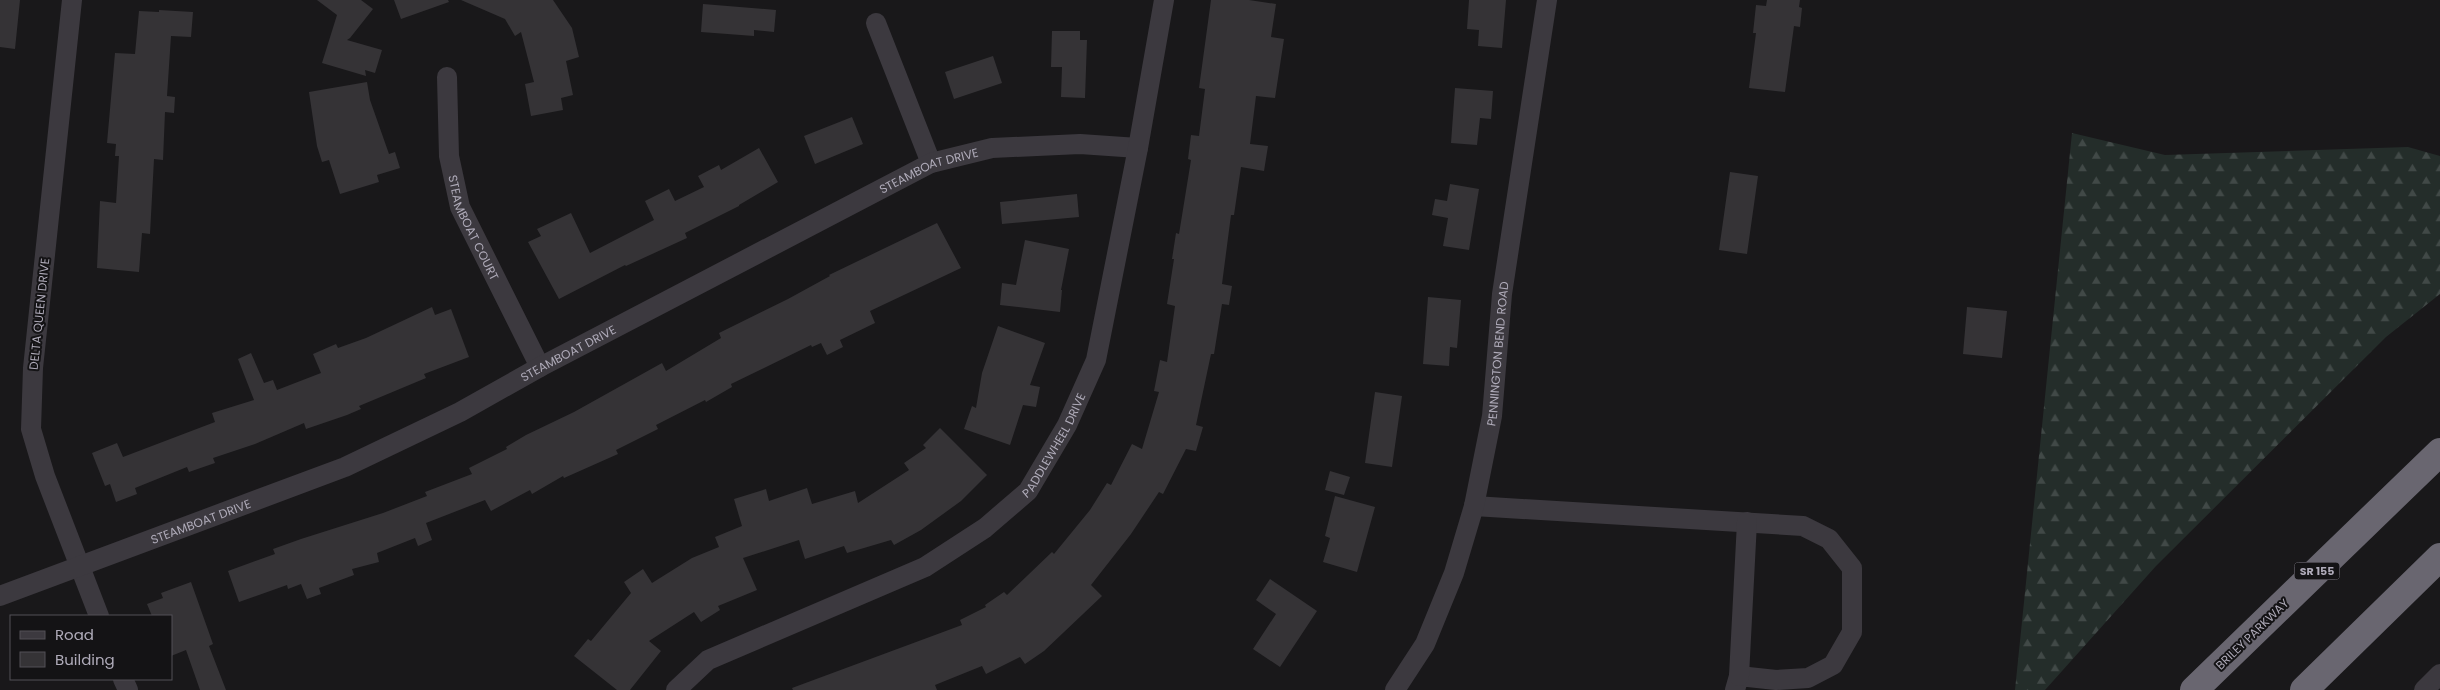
<svg xmlns="http://www.w3.org/2000/svg" width="2440" height="690" viewBox="0 0 2440 690" font-family="Poppins,sans-serif">
<style>
.forest{fill:url(#forest-firs)}
.building{fill:#353336}
.lines{fill:none;stroke-linecap:round;stroke-linejoin:round}
.minor{stroke:#3c393f;stroke-width:20}
.highway{stroke:#696670;stroke-width:28}
.labels{text-anchor:middle;dominant-baseline:central;stroke-width:4;stroke-linejoin:round;paint-order:stroke}
.shield{fill:#141315;stroke:#807d88;stroke-width:1}
.shield-label{font-size:11px;font-weight:bold;fill:#afabb9}
.street-label{font-size:12px;fill:#afabb9;stroke:#141315}
</style>
<defs>
<pattern id="forest-firs" width="22" height="20" patternUnits="userSpaceOnUse" patternTransform="scale(1.25)"><rect width="22" height="20" fill="#242d2a"/><path d="M5 1l3.5 6h-7zM16 11l3.5 6h-7z" fill="#414947"/></pattern>
</defs>
<rect width="100%" height="100%" fill="#19181a"/>
<path class="forest" d="M2072 133 2165 155 2408 147 2440 156V294L2386 337 2156 566 2045 690H2015Z"/>
<path class="building" d="M0 0H20L15 49 0 47Z
M317 0H361L373 9 350 38 347 40 382 50 375 73 365 70 366 76 322 63 337 15Z
M394 0H448L449 2 401 19Z
M461 0H553L572 28 579 57 566 61 573 95 561 98 563 110 531 116 525 84 534 82 521 32 515 36 505 19Z
M1211 0H1249L1276 4 1271 37 1284 39 1275 98 1256 96 1250 144 1268 146 1264 171 1241 167 1234 215H1231L1222 284 1232 286 1229 305 1222 304 1214 354H1211L1196 425 1203 427 1196 451 1186 449 1163 494 1159 492 1131 534 1091 585 1102 596 1044 651 1025 664 1020 657 986 674 982 666 935 685 937 690H793L792 688 962 625 960 620 986 607 985 605 1004 592 1007 595 1052 552 1054 554 1090 510 1107 483 1111 485 1132 444 1142 449 1159 392 1154 391 1160 360 1167 362 1175 306 1167 304 1174 259H1172L1176 233 1179 234 1191 160 1188 159 1191 135 1199 136 1205 89 1199 88Z
M1469 0H1506L1502 48 1478 46 1479 30 1467 29Z
M1767 0H1800L1799 7 1802 8 1800 27 1794 26 1785 92 1749 88 1756 33H1753L1756 5 1766 6Z
M703 4 776 10 774 32 754 30V36L701 32Z
M159 10 193 12 191 37 171 36 167 96 175 97 174 113 165 112 163 160 154 159 150 234 142 233 139 272 97 268 100 201 116 203 119 156H115L116 144 107 143 115 53 135 54 139 11 159 12Z
M1052 31H1080V40H1087L1085 98 1061 97 1062 67H1051Z
M993 56 1002 83 954 99 945 72Z
M367 82 370 100 389 154 395 152 400 168 377 175 379 182 340 194 329 160 322 162 317 146 309 92Z
M1455 88 1493 91 1491 119 1480 118 1477 145 1451 143Z
M852 117 863 144 815 164 804 136Z
M759 148 778 182 739 205V206L685 233 687 238 626 266 625 265 559 299 528 242 541 236 537 229 571 213 590 253 654 220 645 201 669 189 675 201 704 187 698 176 719 165 721 170Z
M1730 172 1758 176 1747 254 1719 250Z
M1450 184 1479 189 1469 250 1443 246 1448 218 1432 215 1435 199 1447 201Z
M1077 194 1079 217 1002 224 1000 202Z
M937 223 961 268 870 311 875 323 840 340 843 347 827 355 821 343 812 347 811 345 731 384 732 387 706 402 705 400 656 425 658 429 616 450 618 454 564 478 563 476 532 494 530 490 491 511 485 500 426 523 432 540 418 546 415 538 377 553 379 562 352 569 354 575 319 588 321 594 307 599 301 584 288 589 287 585 239 602 228 571 275 554 273 549 301 539 383 513 427 496 425 492 472 474 469 468 507 449 506 447 526 435 574 412 662 363 666 371 721 338 719 333 788 299 830 276 829 275Z
M1025 240 1069 249 1061 290H1062L1060 312 1000 305 1002 283 1016 285Z
M1428 297 1461 300 1457 348 1450 347 1449 366 1423 364Z
M432 307 435 315 451 309 469 357 424 374 426 378 359 406 361 409 347 415 306 429 304 423 255 444 213 458 215 463 189 472 187 467 135 488 137 494 116 502 110 484 105 486 92 453 117 443 123 457 215 422 212 413 254 400 238 359 251 353 264 383 273 380 277 390 321 373 313 354 336 344 338 348 366 338Z
M1967 307 2007 311 2002 358 1963 354Z
M998 326 1045 343 1030 385 1040 387 1036 407 1023 405 1010 445 964 429 972 406 976 408 982 373Z
M1375 392 1402 396 1392 467 1365 463Z
M940 428 987 475 961 501 921 530 894 545 891 540 847 553 844 546 805 559 799 540 743 558 757 590 718 606 720 610 701 622 694 612 649 641 661 651 630 690H617L574 656 588 639 591 641 631 593 624 582 643 569 652 583 692 558 719 547 715 537 742 526 734 499 766 489 769 501 807 488 812 504 855 491 858 503 909 470 904 463 926 448 923 445Z
M1330 471 1350 477 1344 495 1325 490Z
M1335 496 1375 507 1357 572 1323 562 1330 538 1325 536Z
M1270 579 1317 611 1280 667 1253 649 1276 614 1256 600Z
M191 582 213 644 209 646 226 690H200L186 650 171 656V616H152L147 604 163 598 161 593Z"/>
<g class="lines">
<g class="minor">
<path d="M72 0 33 368 31 429 45 476 99 616"/>
<path d="M876 23 931 163"/>
<path id="s1" d="M447 77 449 156 460 207 540 367"/>
<path d="M1474 506 1803 526 1829 539 1852 568V632L1833 665 1808 678 1776 680 1739 676 1735 690"/>
<path id="s2" d="M0 596 345 467 460 412 540 367 931 163 992 148 1080 144 1138 148"/>
<path d="M1739 676 1747 522"/>
<path d="M123 679 128 690"/>
<path id="s3" d="M676 690 708 660 925 567 985 528 1028 491 1067 425 1096 360 1138 148 1164 0"/>
<path id="s4" d="M1395 690 1425 644 1454 573 1474 506 1492 416 1502 294 1547 0"/>
<path d="M2424 690 2440 674"/>
</g>
<path class="highway" d="M2194 690 2440 452
M2304 690 2440 557"/>
</g>
<g class="labels">
<rect class="shield" x="2294.5" y="562.5" width="45" height="17" rx="4"/>
<g class="shield-label">
<text x="2317" y="571">SR 155</text>
</g>
<g class="street-label">
<text stroke="none"><textPath href="#s2" startOffset="1024">STEAMBOAT DRIVE</textPath></text>
<text stroke="none"><textPath href="#s1" startOffset="155">STEAMBOAT COURT</textPath></text>
<text transform="translate(39 314) rotate(-84)">DELTA QUEEN DRIVE</text>
<text stroke="none"><textPath href="#s2" startOffset="619">STEAMBOAT DRIVE</textPath></text>
<text stroke="none"><textPath href="#s4" startOffset="356">PENNINGTON BEND ROAD</textPath></text>
<text stroke="none"><textPath href="#s3" startOffset="461">PADDLEWHEEL DRIVE</textPath></text>
<text stroke="none"><textPath href="#s2" startOffset="214">STEAMBOAT DRIVE</textPath></text>
<text transform="translate(2252 634) rotate(-44)">BRILEY PARKWAY</text>
</g>
</g>
<rect x="10" y="615" width="162" height="65" fill="#141315" stroke="#525057"/>
<rect x="20" y="631" width="25" height="8" fill="#3c393f" stroke="#525057"/>
<text x="55" y="640" font-size="15" fill="#afabb9">Road</text>
<rect x="20" y="652" width="25" height="15" fill="#353336" stroke="#525057"/>
<text x="55" y="665" font-size="15" fill="#afabb9">Building</text>
</svg>
